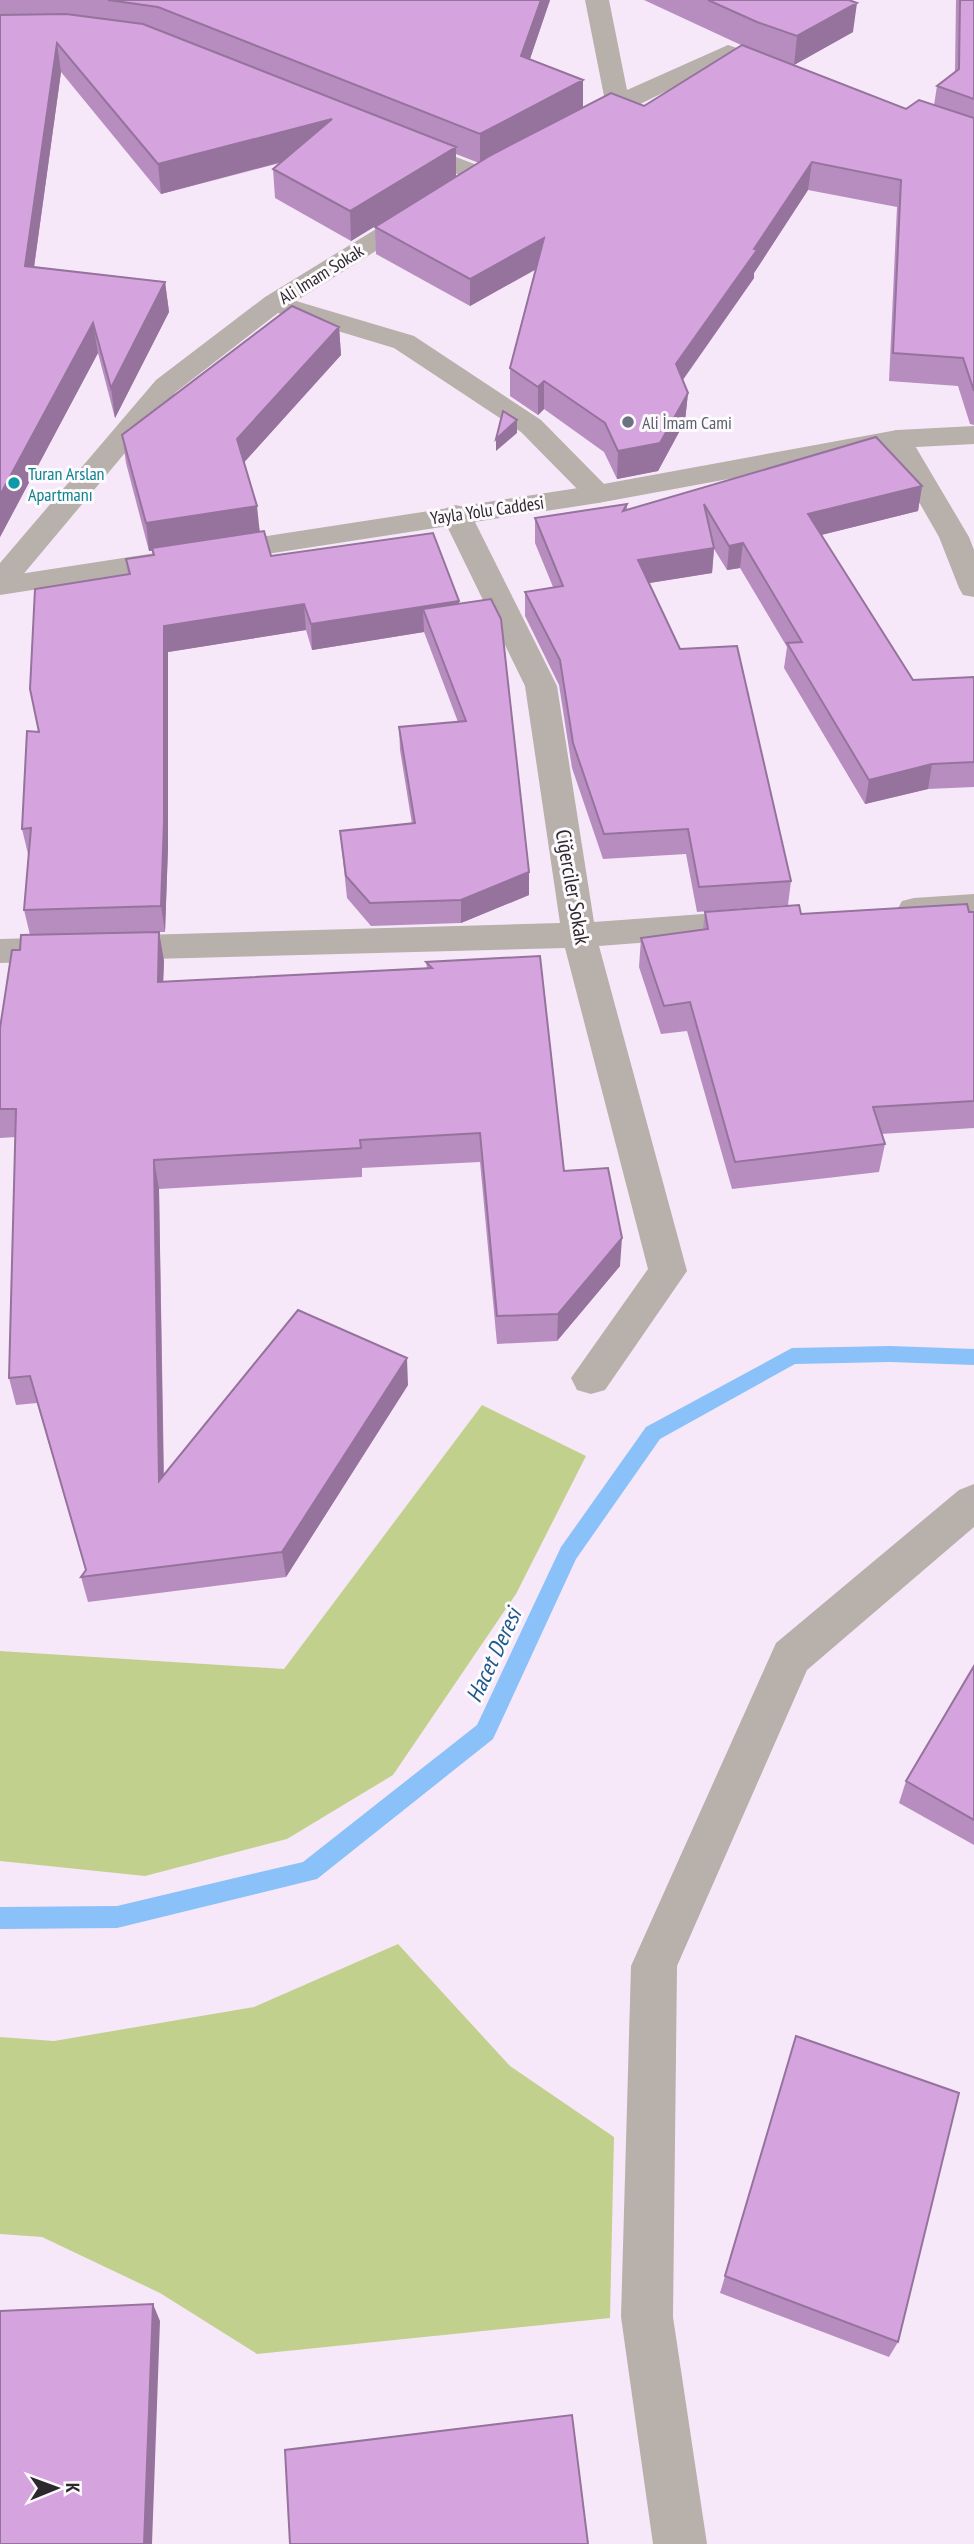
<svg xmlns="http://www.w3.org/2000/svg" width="974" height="2544" viewBox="0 0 974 2544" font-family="'PT Sans Narrow',sans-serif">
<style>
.green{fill:#c2d08e}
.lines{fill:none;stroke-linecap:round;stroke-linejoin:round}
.stream{fill:#89c1f8;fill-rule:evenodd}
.minor{fill:#b8b0aa;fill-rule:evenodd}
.tertiary{fill:#b8b0aa;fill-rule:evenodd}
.wall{fill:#b78dc0;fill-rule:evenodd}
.shaded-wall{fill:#95739c}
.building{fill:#d5a4df;stroke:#95739c;stroke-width:2}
.worship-dot{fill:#6b7280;stroke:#fdfafd;stroke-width:2.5}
.culture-dot{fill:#0f9aa8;stroke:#fdfafd;stroke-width:2.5}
.labels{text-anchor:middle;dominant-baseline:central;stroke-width:6;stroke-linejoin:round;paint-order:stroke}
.far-street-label{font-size:18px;fill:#2d282e;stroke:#fdfafd}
.far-worship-label{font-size:18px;fill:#5b616d;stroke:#fdfafd;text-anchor:start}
.far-culture-label{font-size:18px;fill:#0d838f;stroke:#fdfafd;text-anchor:start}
.street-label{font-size:21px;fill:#2d282e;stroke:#fdfafd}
.water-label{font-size:23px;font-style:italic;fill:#1f598c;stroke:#fdfafd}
</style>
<rect width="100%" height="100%" fill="#f7e8f9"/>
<path class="green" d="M482 1405 586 1456 516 1594 393 1775 287 1839 145 1876 0 1861V1651L284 1669Z
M398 1944 510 2066 614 2137 610 2318 257 2354 160 2293 42 2237 0 2234V2037L54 2041 254 2007Z"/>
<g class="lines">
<path class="stream" d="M890 1346 974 1349V1365L890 1362 795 1364 660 1439 576 1559 493 1739 317 1879 117 1928 0 1929V1907L117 1906 303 1862 477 1725 561 1547 646 1427 792 1348Z"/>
<path class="minor" d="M585 0H609L627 90 728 45 788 65 792 70 788 75 780 77 729 60 590 129 581 131 572 129 569 124 572 119 605 101Z
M409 139 490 170 494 175 490 180 481 183 472 180 400 151 397 146 400 141Z
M421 204 430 207 434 212 430 217 296 301 414 336 541 420 608 488 613 494 608 500 598 503 588 500 521 432 394 348 278 313 176 392 11 589 0 591V563L156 380 265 297 412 207Z
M897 430 907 433 911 439 969 537 974 550V597L963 595 959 588 939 537 883 439 887 433Z
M456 505 466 508 471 514 557 686 594 922 757 910 769 913 774 922 769 931 757 934 599 946 687 1271 605 1390 591 1394 577 1390 571 1378 648 1269 565 948 0 963V939L560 923 525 686 441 514 446 508Z
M974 894V918L914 922 902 919 897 910 902 901 914 898Z
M974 1484V1527L807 1670 677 1966 673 2317 707 2544H653L621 2317 631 1966 776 1643 959 1490Z"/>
<path class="tertiary" d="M974 426V444L897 448 598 503 0 595V577L598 485 897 430Z"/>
</g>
<path class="wall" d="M0 0H550L530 59 583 80V108L644 106 741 45 644 0H849L853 32 794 65 906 109 934 105 937 86 955 72 956 0H974V425L970 424 958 386 889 381 897 207 808 190 754 273V278L683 380 688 393 685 421 658 471 617 479 604 452 544 409 538 415 510 396V368L535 270 470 306 376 254 375 227 407 206 351 241 275 198 273 169 280 163 161 194 61 72 34 267 165 282 169 312 115 418 98 353 0 537ZM456 154 479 163 456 176Z
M339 327 341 355 244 462 260 532 271 556 459 604 529 895 461 923 371 926 347 898 340 831 412 824 400 750 399 727 458 722 424 632 312 650 306 630 168 652V847L165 932H159L164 961 163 982 427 968 426 962 540 956 564 1171 620 1266 557 1341 497 1344 480 1162 362 1168V1177L159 1189 164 1475 408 1385 286 1577 88 1602 81 1577 86 1571 37 1403 16 1405 9 1378 16 1137 0 1138V1028L20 950 30 935 24 910 29 854H28L22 829 128 574 126 559 153 555 152 551H149L126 463 122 435Z
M922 486 918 511 821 535 913 680 974 677V787L928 789 865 804 784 668 787 647 740 568 727 570 714 549 712 573 649 583 791 881 788 905 697 912 686 854 603 859 572 768 559 685 525 616V592L553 587 535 543V518L627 504V510Z
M705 912 801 914 974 912V1128L881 1134 885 1144 879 1172 732 1189 687 1031 661 1034 639 967 641 938 703 929Z
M974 1666V1845L899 1803 906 1781Z
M796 2036 898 2342 889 2357 720 2293Z"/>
<path class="shaded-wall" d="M541 0H550L521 85V56Z
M857 3 853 32 794 65 797 36Z
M57 43 61 72 30 296 25 266Z
M583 80V110L480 163V134Z
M332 119 333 148 161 194 158 164Z
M456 147V177L351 241 350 211Z
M812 162 808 190 754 273V278L674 392 676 364Z
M544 238 543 265 470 306V279Z
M165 282 169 312 115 418 111 388Z
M93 323 98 353 0 537V495Z
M339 327 341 355 240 467 237 439Z
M544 381V409L538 415V387Z
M688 393 685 421 658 471 617 479 618 451Z
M517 420V433L496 451V439Z
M922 486 918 511 805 539 808 514Z
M257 506 260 534 149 551 146 523Z
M743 543 740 568 727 570 729 546Z
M714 548 712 573 637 585 638 560Z
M459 601V626L423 609 424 632 312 650 311 624Z
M304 604 306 630 168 652V847L165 932 161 906 164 626Z
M932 764 928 789 865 804 869 780Z
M529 872V895L461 923V900Z
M159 932 164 961 162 1012 158 982Z
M154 1160 159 1189 164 1507 159 1481Z
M622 1238 620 1266 557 1341 558 1314Z
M407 1358 408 1385 286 1577 282 1552Z
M153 2304 160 2321 152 2544H144Z"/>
<path class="building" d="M108 0H541L521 56 583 80 480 134 158 7Z
M708 0H849L857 3 797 36 757 22Z
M960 0H974V99L937 86 959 69Z
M66 14 143 24 456 147 350 211 273 169 332 119 158 164 57 43 25 266 165 282 111 388 93 323 0 495V15Z
M742 45 906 109 919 100 974 118V391L963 358 893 353 901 180 812 162 754 249 757 250 676 364 688 393 660 443 618 451 605 423 544 381 538 387 510 368 544 238 470 279 375 227 491 155 611 93 644 106Z
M292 306 339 327 237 439 257 506 146 523 122 435Z
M503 411 517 420 496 439Z
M876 437 922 486 808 514 913 680 974 677V762L932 764 869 780 787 643 802 642 743 543 729 546 704 504 714 548 638 560 680 649 737 646 791 881 699 887 688 829 604 834 573 743 560 660 525 592 563 586 535 518 627 504 623 511Z
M264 531 271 556 433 533 459 601 311 624 304 604 164 626V821L161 906 24 910 31 828 22 829 27 731 39 732 30 689 35 589 130 574 126 559 154 555 152 548Z
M491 599 501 619 529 872 461 900 370 903 346 876 340 831 415 823 399 727 466 721 423 609Z
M967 904 969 912H974V1101L873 1107 885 1144 735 1162 690 1002 664 1006 641 938 708 929 705 912 799 905 801 914Z
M159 932 158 982 432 968 426 962 540 956 564 1171 608 1168 622 1238 558 1314 497 1316 480 1133 360 1140 361 1148 154 1160 159 1481 298 1310 407 1358 282 1552 81 1577 86 1570 30 1376 9 1378 16 1109H0V1028L12 950H20L21 935Z
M974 1666V1820L906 1781Z
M796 2036 959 2093 898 2342 725 2276Z
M153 2304 144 2544H0V2311Z
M572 2415 588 2544H290L285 2450Z"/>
<circle class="worship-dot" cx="628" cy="422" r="7"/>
<circle class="culture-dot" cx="14" cy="483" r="7"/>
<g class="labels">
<g class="far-street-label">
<text transform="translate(321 274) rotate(-32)">Ali Imam Sokak</text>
<text transform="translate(487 510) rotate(-8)">Yayla Yolu Caddesi</text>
</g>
<g class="far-worship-label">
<text x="642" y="422">Ali İmam Cami</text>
</g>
<g class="far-culture-label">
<text x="28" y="473">Turan Arslan<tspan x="28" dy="21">Apartmanı</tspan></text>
</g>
<g class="street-label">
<text transform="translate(573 887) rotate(80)">Ciğerciler Sokak</text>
</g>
<g class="water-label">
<text transform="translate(493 1655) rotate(-65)">Hacet Deresi</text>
</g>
</g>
<g transform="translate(56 2488) rotate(89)" stroke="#fdfafd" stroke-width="5" paint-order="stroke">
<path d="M0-5L12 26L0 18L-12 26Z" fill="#2d282e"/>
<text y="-10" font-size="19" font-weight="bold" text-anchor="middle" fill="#2d282e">K</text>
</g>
</svg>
